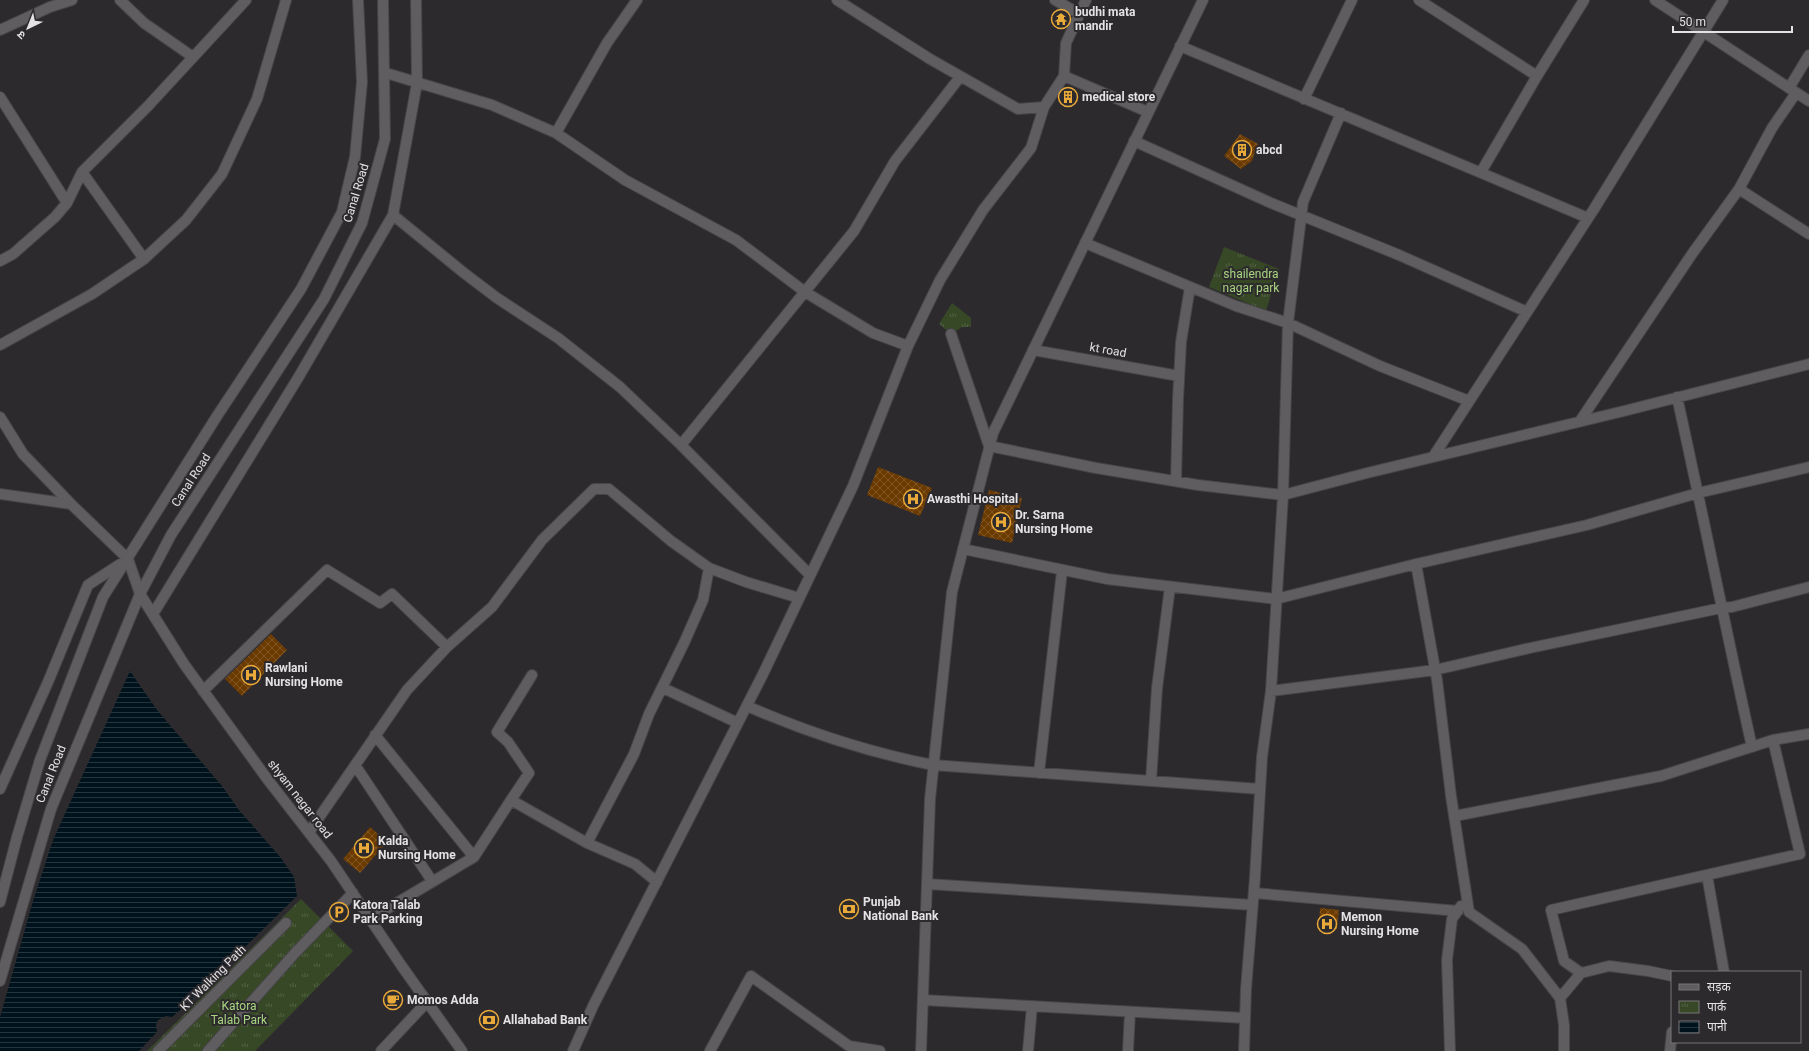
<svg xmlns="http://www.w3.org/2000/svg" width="1809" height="1051" viewBox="0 0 1809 1051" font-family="Roboto,'Noto Sans Devanagari',sans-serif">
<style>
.park{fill:url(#park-tufts)}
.water{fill:url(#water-rules)}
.building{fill:url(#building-cross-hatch)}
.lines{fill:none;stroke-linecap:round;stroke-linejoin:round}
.pedestrian-casing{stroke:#474548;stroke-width:12}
.minor-casing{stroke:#474548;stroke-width:12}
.tertiary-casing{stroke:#474548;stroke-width:12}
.secondary-casing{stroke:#474548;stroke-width:12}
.pedestrian{stroke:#605d61;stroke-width:10}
.minor{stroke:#605d61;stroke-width:10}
.tertiary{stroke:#605d61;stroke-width:10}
.secondary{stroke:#605d61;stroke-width:10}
.labels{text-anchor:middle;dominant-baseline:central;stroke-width:4;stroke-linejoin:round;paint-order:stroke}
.poi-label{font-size:12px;font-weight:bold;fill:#e4e2e5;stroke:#2d2a2e;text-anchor:start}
.street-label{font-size:12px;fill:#e4e2e5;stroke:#2d2a2e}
.park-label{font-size:12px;fill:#a8d680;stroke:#2d2a2e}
</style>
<defs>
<pattern id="park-tufts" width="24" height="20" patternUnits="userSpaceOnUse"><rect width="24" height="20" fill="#364826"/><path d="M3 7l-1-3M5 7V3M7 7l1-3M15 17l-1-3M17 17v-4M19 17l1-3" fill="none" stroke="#536245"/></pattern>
<pattern id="water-rules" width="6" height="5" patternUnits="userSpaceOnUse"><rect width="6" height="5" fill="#00131d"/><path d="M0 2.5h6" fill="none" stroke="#25353e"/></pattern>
<pattern id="building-cross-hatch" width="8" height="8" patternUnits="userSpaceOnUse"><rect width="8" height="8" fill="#6b3a00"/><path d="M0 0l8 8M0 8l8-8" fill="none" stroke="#805625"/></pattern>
</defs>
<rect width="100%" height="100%" fill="#2d2a2e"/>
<path class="park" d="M1224 247 1279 269 1266 311 1209 287Z
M952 303 971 318V327H962L951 334 939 324Z
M301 899 353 951 255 1051H147Z"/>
<path class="water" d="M130 671 157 710 222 786 239 810 281 858 294 877 297 896 187 1004 172 1017 166 1016 158 1020 156 1025 157 1032 139 1051H0V1017L33 901 53 840Z"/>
<path class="building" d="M1240 134 1258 144 1252 161 1241 169 1224 156Z
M878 467 932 488 920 516 867 495Z
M989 490 1022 498 1012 543 978 535Z
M271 634 287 650 242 696 225 679Z
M370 827 387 842 360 873 343 859Z
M1320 908 1339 910 1337 929 1319 928Z"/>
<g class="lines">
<defs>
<path id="pedestrian" d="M158 1051 286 923"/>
<path id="minor" d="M120 0 144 23 193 57
M837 0 930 59 1018 109 1044 107 1064 76 1148 112
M1055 0 1080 14
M1419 0 1537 76
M1655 0 1809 101
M0 30 50 7 72 0
M1180 46 1588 218
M386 73 492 105 556 133 625 180 736 240 805 292 873 333 908 346
M1064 76 1066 43 1086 0
M1789 88 1809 55
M0 97 67 203
M1304 99 1352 0
M556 133 607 43 637 0
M1134 141 1271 203 1399 255 1527 312
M82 172 144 259
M1481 172 1537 76 1584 0
M1739 189 1809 234
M393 215 464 273 497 298 558 338 620 387 681 445 810 575
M1085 243 1236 306 1288 323 1380 366 1469 401
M0 261 13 254 55 217 67 203 82 172 148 106 246 0
M0 345 92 294 144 259 186 220 222 174 257 99 286 0
M1033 350 1179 376
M1677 397C1703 514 1726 631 1752 747
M0 417 23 454 71 504 128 559 140 594 184 664 268 780 331 861 401 965 462 1051
M1580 421 1692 254 1739 189 1772 128 1796 93
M681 445 854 231 895 161 960 77
M989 446 1096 468 1198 485 1283 495 1367 473 1624 411 1809 364
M1433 457 1594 209 1723 0
M1176 481 1178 399 1181 342 1190 287
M0 494 71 504
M963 549 1107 579 1276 599 1416 564 1587 525 1698 493 1809 467
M1416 564 1437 680 1451 796 1469 912 1522 949 1560 998 1564 1025V1051
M153 614 298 378 393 215 417 83 416 0
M532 675 497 732 508 742 529 773 511 800 587 843 635 864 657 882
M663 688 738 723
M203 691 327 570 380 603 392 594 447 647
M1271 691 1435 670 1530 648 1721 608 1732 607 1809 587
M747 706C809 733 867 752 933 765L1260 789
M375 735 474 857 511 800
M355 765 432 881
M1039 773 1062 571
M1151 781 1157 688 1170 587
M0 789 48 682 88 585 128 559
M1455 816 1661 776 1773 740 1809 734
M309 832 407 690 447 647 492 607 542 540 594 489H609L671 541 709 568 746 582 799 598
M587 843 634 754 649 714 684 643 703 600 709 568
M1707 875 1724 972
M927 884 1253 905
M1254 893 1458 911
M370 919 474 857
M1581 973 1564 961 1551 910 1800 854 1773 740
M1560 998 1581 973 1609 966 1648 971 1672 976
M923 1000 1245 1018
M208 1051 295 953 353 893
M381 1051 427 1002
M573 1051 593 1006 762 676 853 486 908 346 940 280 983 210 1031 148 1044 107
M710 1051 751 976 849 1046 880 1051
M1028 1051 1032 1006
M1128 1051 1130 1012
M1244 1051 1246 989 1255 877 1262 757 1271 691 1283 495 1288 323 1303 202 1341 113
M1450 1051 1447 960 1452 919 1461 906
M1670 1051 1672 1032"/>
<path id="tertiary" d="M951 334 989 446"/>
<path id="secondary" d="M0 902 17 837 40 760 103 597 217 416 301 289 342 212 355 157 362 82 358 0
M0 981 51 809 140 594 171 535 324 299 362 223 385 139 383 0
M921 1051 930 799 952 592 993 433 1203 0"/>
</defs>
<use href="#pedestrian" class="pedestrian-casing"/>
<use href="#minor" class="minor-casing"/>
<use href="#tertiary" class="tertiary-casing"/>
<use href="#secondary" class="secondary-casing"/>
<use href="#pedestrian" class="pedestrian"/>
<use href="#minor" class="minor"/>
<use href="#tertiary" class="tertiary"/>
<use href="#secondary" class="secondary"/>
</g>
<defs>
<symbol id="temple-ring" viewBox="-11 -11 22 22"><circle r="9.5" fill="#2d2a2e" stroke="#eaaa39" stroke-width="1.5"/><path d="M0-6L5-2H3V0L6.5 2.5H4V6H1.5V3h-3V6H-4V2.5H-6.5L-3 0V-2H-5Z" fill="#eaaa39"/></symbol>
<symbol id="building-ring" viewBox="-11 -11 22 22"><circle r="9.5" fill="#2d2a2e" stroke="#eaaa39" stroke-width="1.5"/><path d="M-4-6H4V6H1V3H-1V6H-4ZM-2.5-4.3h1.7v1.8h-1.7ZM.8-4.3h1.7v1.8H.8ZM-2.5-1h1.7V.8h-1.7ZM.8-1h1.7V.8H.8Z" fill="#eaaa39"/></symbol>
<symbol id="hospital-ring" viewBox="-11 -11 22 22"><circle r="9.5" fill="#2d2a2e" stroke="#eaaa39" stroke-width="1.5"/><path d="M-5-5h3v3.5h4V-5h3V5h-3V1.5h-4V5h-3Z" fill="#eaaa39"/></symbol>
<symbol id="bank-ring" viewBox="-11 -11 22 22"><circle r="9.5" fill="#2d2a2e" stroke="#eaaa39" stroke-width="1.5"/><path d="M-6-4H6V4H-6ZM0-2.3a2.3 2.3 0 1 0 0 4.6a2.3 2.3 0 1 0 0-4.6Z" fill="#eaaa39"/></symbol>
<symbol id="parking-ring" viewBox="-11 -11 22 22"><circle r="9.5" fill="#2d2a2e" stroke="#eaaa39" stroke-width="1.5"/><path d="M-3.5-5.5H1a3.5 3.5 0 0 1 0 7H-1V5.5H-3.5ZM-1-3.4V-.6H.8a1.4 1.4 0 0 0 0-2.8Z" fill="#eaaa39"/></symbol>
<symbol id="cafe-ring" viewBox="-11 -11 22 22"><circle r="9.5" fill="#2d2a2e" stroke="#eaaa39" stroke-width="1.5"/><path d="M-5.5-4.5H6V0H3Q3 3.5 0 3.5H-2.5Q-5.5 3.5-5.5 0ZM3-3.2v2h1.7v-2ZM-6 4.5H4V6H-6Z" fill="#eaaa39"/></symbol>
</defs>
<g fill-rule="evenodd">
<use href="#temple-ring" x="1050" y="8" width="22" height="22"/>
<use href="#building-ring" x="1057" y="86" width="22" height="22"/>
<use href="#building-ring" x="1231" y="139" width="22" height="22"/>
<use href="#hospital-ring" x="902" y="488" width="22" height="22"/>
<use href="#hospital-ring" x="990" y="511" width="22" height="22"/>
<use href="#hospital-ring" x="240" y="664" width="22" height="22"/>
<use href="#hospital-ring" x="353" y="837" width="22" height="22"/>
<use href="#bank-ring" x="838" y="898" width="22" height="22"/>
<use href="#parking-ring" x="328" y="901" width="22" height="22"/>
<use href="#hospital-ring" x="1316" y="913" width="22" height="22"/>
<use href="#cafe-ring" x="382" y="989" width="22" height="22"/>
<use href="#bank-ring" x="478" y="1009" width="22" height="22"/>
</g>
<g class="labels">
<g class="poi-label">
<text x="1075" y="12">budhi mata<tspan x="1075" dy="14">mandir</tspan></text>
<text x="1082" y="97">medical store</text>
<text x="1256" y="150">abcd</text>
<text x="927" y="499">Awasthi Hospital</text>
<text x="1015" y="515">Dr. Sarna<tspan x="1015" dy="14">Nursing Home</tspan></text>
<text x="265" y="668">Rawlani<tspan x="265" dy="14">Nursing Home</tspan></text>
<text x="378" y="841">Kalda<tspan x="378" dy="14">Nursing Home</tspan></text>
<text x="863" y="902">Punjab<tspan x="863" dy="14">National Bank</tspan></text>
<text x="353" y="905">Katora Talab<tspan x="353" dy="14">Park Parking</tspan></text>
<text x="1341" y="917">Memon<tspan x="1341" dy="14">Nursing Home</tspan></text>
<text x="407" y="1000">Momos Adda</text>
<text x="503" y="1020">Allahabad Bank</text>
</g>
<g class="street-label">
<text transform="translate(356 193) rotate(-73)">Canal Road</text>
<text transform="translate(1108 350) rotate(10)">kt road</text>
<text transform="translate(191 480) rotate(-57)">Canal Road</text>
<text transform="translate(51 774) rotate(-68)">Canal Road</text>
<text transform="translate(300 799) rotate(52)">shyam nagar road</text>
<text transform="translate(213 978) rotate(-45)">KT Walking Path</text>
</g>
<g class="park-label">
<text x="1251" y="274">shailendra<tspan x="1251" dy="14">nagar park</tspan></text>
<text x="239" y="1006">Katora<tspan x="239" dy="14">Talab Park</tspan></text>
</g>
</g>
<rect x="1671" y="971" width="130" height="72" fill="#2d2a2e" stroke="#767477"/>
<rect x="1679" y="984" width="20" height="6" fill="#605d61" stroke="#767477"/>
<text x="1707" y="991" font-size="12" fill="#e4e2e5">सड़क</text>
<rect x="1679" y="1001" width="20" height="12" fill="url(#park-tufts)" stroke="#767477"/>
<text x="1707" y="1011" font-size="12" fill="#e4e2e5">पार्क</text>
<rect x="1679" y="1021" width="20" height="12" fill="url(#water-rules)" stroke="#767477"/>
<text x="1707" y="1031" font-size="12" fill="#e4e2e5">पानी</text>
<g transform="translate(28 28) rotate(223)" stroke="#2d2a2e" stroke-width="3" paint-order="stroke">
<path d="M0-3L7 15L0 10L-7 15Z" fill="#e4e2e5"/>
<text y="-6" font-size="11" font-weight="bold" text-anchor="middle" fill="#e4e2e5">उ</text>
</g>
<path d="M1673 26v6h119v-6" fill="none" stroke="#e4e2e5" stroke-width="2"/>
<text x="1679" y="26" font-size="12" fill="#e4e2e5" stroke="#2d2a2e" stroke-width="3" paint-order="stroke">50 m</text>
</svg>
